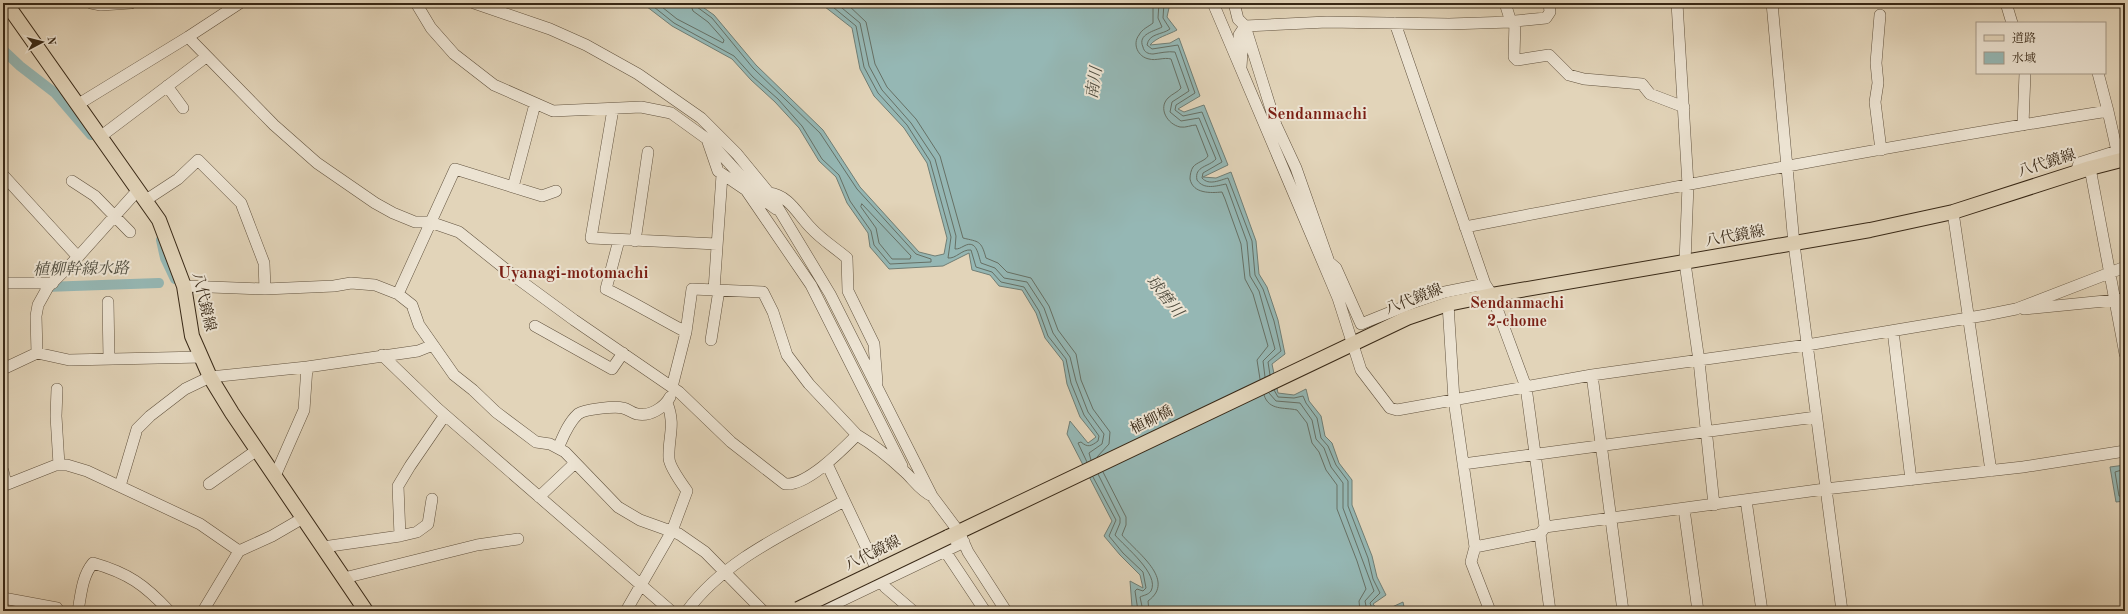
<svg xmlns="http://www.w3.org/2000/svg" width="2128" height="614" viewBox="0 0 2128 614" font-family="'Old Standard TT','Noto Serif JP',serif">
<style>
.water{fill:#95b7b4;stroke:#707e75}
.lines{fill:none;stroke-linecap:round;stroke-linejoin:round}
.shore{stroke:#667065;stroke-width:1}
.canal{stroke:#95b7b4;stroke-width:10}
.minor-casing{stroke:#62533f;stroke-width:12}
.major-casing{stroke:#382816;stroke-width:16}
.minor{stroke:#ece3d2;stroke-width:11}
.major{stroke:#e2d4b9;stroke-width:14}
.major-bridge-casing{stroke:#382816;stroke-width:16;stroke-linecap:butt}
.major-bridge{stroke:#e2d4b9;stroke-width:14}
.labels{text-anchor:middle;dominant-baseline:central;stroke-width:4;stroke-linejoin:round;paint-order:stroke}
.street-label{font-size:15px;fill:#382816;stroke:#ece3d2}
.water-label{font-size:16px;font-style:italic;fill:#4f4c3e;stroke:#ece3d2}
.neighbourhood-label{font-size:16px;font-weight:bold;fill:#7a1f14;stroke:#ece3d2}
.quarter-label{font-size:17px;font-weight:bold;fill:#7a1f14;stroke:#ece3d2}
</style>
<rect width="100%" height="100%" fill="#e2d4b9"/>
<filter id="stains"><feTurbulence type="fractalNoise" baseFrequency=".005" numOctaves="4"/><feColorMatrix values="0 0 0 0 .2 0 0 0 0 .09 0 0 0 0 .02 0 0 0 .5 -.17"/></filter>
<radialGradient id="worn" r=".72"><stop offset=".6" stop-color="#630" stop-opacity="0"/><stop offset="1" stop-color="#630" stop-opacity=".3"/></radialGradient>
<path class="water" d="M642 3H697L714 15 756 65 823 130 860 187 919 252 935 256 944 254 947 238 927 163 904 128 874 96 860 69 852 28 820 3H1167L1169 8 1167 17 1177 30C1168 35 1157 37 1150 45L1170 43 1179 38 1200 96 1178 109 1184 112 1204 105 1228 165 1203 177 1216 178 1231 172 1256 241 1259 274 1267 287 1278 320 1285 354 1272 364 1278 393 1294 395 1306 389 1309 401 1321 416 1325 436 1332 443 1339 463 1352 480V505L1372 556 1377 577 1386 595 1373 604 1377 609 1390 608 1403 602 1405 611H1136L1132 607 1130 581 1143 588 1140 575 1120 555 1104 536 1112 521 1067 434 1070 421 1088 443 1096 437 1080 417 1067 384 1063 361 1045 338 1036 313 1022 290 999 286 990 275 972 270 969 253 943 266 889 269 870 247 868 233 847 203 836 177 819 161 799 128 775 102 751 80 732 59 672 26Z
M2125 465V501L2116 502 2110 467Z"/>
<g class="lines">
<path class="shore" d="M649 3 674 23 734 56 753 77 778 99 802 126 822 159 839 175 850 201 871 231 874 245 890 264 931 262V259L916 254 857 189 820 133 753 68 712 18 697 7 695 3
M657 3 677 19 723 43 724 40 708 22 693 11 690 3
M828 3 856 26 864 67 878 93 907 125 930 161 951 237 948 258C956 259 962 249 971 250L976 267 992 272 1001 282 1024 287 1039 311 1048 336 1066 359 1071 383 1084 415 1099 436 1098 441C1091 446 1088 448 1081 442L1078 443 1087 462
M836 3 860 23 869 66 882 90 911 123 935 159 956 236 955 249C959 249 960 248 964 246 977 239 978 255 981 263L995 268 1004 278 1027 282 1044 308 1053 333 1070 357 1076 381 1088 412 1104 434 1102 444 1089 453 1091 460
M846 3 866 22 875 64 887 87 916 119 940 156 963 238C979 242 981 240 986 258L998 263 1007 272 1031 278 1049 306 1058 330 1076 354 1081 380 1093 409 1110 432 1109 444 1097 457
M1153 3V23C1148 27 1142 29 1139 35 1132 44 1138 57 1149 59 1156 61 1164 57 1171 59L1181 88C1178 92 1172 94 1168 98 1158 108 1167 124 1180 127 1186 128 1191 125 1196 125L1208 156C1205 161 1197 162 1193 167 1191 170 1190 175 1190 179 1193 194 1211 193 1222 192L1225 199 1241 244 1245 279 1253 294 1268 346 1257 360 1260 379
M1159 3 1158 18 1162 27C1155 31 1137 34 1143 47 1144 52 1148 54 1153 54 1160 53 1168 51 1175 52L1189 91 1172 102 1170 112 1181 121 1199 118 1216 159C1209 167 1194 166 1197 180 1204 190 1216 186 1226 184L1247 242 1250 276 1259 291 1275 349 1263 361 1265 377
M1164 3 1163 18 1170 29C1162 35 1149 33 1147 45L1152 49 1178 45 1195 93 1176 105 1175 110 1183 116 1202 112 1222 162 1203 173 1202 178C1209 186 1220 180 1228 178L1252 241 1255 275 1263 289 1274 321 1281 351 1268 362 1270 375
M862 204 911 256 910 259H892L879 243 876 228 861 207Z
M1274 390 1278 397 1294 398 1303 396 1306 403 1317 418 1321 438 1328 446 1336 465 1348 481V506L1368 558 1373 579 1380 593 1370 603 1373 611
M1269 393 1276 401 1300 403 1312 420 1316 439 1324 448 1331 467 1343 483V508L1374 591 1365 601 1367 611
M1264 395C1269 411 1284 407 1297 410L1307 423 1312 443 1319 452 1326 470 1337 485V509L1357 561 1366 589 1359 601 1360 611
M2125 469 2115 472 2119 496 2125 497
M1103 472 1126 517V525L1122 535C1136 552 1177 580 1148 601L1149 611
M1098 474 1120 518V523L1115 535C1125 547 1160 574 1151 591 1148 595 1144 595 1140 597L1143 611
M1093 477 1116 520 1109 536 1123 553 1143 572 1146 588 1143 591 1137 589 1135 591 1138 611"/>
<path class="canal" d="M3 50 20 66 55 93 91 135
M161 240 165 258 175 279
M45 287 159 283"/>
<defs>
<path id="minor" d="M91 3 101 5 131 3
M416 3 431 28 454 54 494 85 553 111 641 107 671 113 707 139 718 171 746 190 811 285 902 466
M474 3 550 29 586 45 638 74 701 118 737 154 769 193 830 294 932 496 959 532 968 552 1006 611
M1213 3 1338 298 1361 370 1390 408 1397 410 1592 375 1807 345 1986 315 2016 309 2125 267
M1234 3 1238 19 1245 26 1327 22 1449 24 1511 22
M1505 3 1511 22 1515 21 1514 57 1517 60 1549 55 1569 75 1584 79 1642 84 1650 94 1684 107
M1677 3 1688 185 1685 263 1699 361 1714 505
M1772 3 1794 244 1842 611
M2006 3 2012 23
M1880 15 1876 63 1878 83 1875 102 1881 150
M1515 21 1546 18 1550 12 1549 3
M1395 23 1485 284 1492 295 1526 387 1545 527 1540 534 1550 611
M1245 26 1276 125 1296 168 1329 262 1336 268 1361 324 1418 301 1445 292 1485 284
M188 37 240 3
M1241 67 1242 52 1239 35 1245 26
M2098 73 2108 111
M167 86 183 108
M77 105 188 37 274 125 317 163 375 203 393 213 415 222H430L459 232 514 276 574 320 679 392 731 442 785 484C807 486 842 450 857 435 874 445 889 457 904 471 913 479 920 491 932 496
M613 109 591 238 717 244
M2023 125 2025 73
M100 137 206 57
M710 142 761 198 776 209
M2090 168 2125 354
M3 175 78 257
M72 181 95 196 130 232
M513 187 535 104
M769 193C789 195 798 215 811 228 821 239 835 248 847 258L848 291 874 344 877 383
M146 200 178 179 198 160 241 203 264 263 265 289
M1953 212 1991 471
M1465 227C1679 186 1893 145 2108 111L2117 151 2079 163 2076 173
M619 240 606 289C633 302 659 318 686 332
M635 241 648 152
M3 283H53
M184 286 265 289 334 286 351 283 375 285 398 294 412 305 419 325 454 375 473 390 496 412 536 442 550 444 565 452 618 507 640 520 679 534 705 552 763 611
M714 290 722 175
M398 294 455 169 542 196 556 191
M108 302 109 359
M1448 304 1454 400 1475 547 1471 562 1490 611
M2024 309 2125 299
M535 326 612 369 623 353
M1893 331 1911 480
M711 340 719 290
M37 353 69 360 202 357
M382 355 438 409 671 611
M3 369 37 353 36 316 38 305 48 287 78 257 138 190
M1592 375 1623 611
M672 387 686 332 692 289 763 292 773 312 787 355 809 384 857 435
M57 389 56 416 59 465
M558 448C563 437 568 423 578 414 585 409 615 406 623 408 628 409 632 413 637 414 650 417 665 407 670 397
M827 464 885 587 913 611
M1463 464 1816 417
M3 471 6 484
M275 476 304 410 307 367
M209 484 257 450
M3 486 56 465H67L87 471 200 524 239 551
M120 486 137 429 150 416 185 389 210 377 307 367 418 351 433 345
M539 497 575 463
M1746 500 1762 611
M1684 509 1698 611
M1545 527 1825 489 2023 467 2125 451
M400 536 417 532 428 524 432 499
M323 547 400 536 398 486 410 466 445 415
M1475 547 1540 534
M945 551 985 611
M344 578 477 545 518 539
M3 598 57 608 59 611
M78 611C81 595 82 576 93 563 128 573 145 585 169 611
M203 611 239 551 272 536 303 518
M626 611 672 531 687 491C682 484 669 466 669 458 668 437 676 425 667 403
M687 611C725 559 789 532 844 501
M820 611 964 542"/>
<path id="major" d="M6 3 159 220 184 286 192 336 210 377 232 413 366 611
M948 537 1407 318 1448 304 1492 295 1870 230 1953 212 2090 168 2125 159"/>
</defs>
<use href="#minor" class="minor-casing"/>
<use href="#major" class="major-casing"/>
<use href="#minor" class="minor"/>
<use href="#major" class="major"/>
<defs>
<path id="major-bridge" d="M798 609 948 537"/>
</defs>
<use href="#major-bridge" class="major-bridge-casing"/>
<use href="#major-bridge" class="major-bridge"/>
</g>
<g class="labels">
<g class="street-label">
<text transform="translate(2047 164) rotate(-18)">八代鏡線</text>
<text transform="translate(1735 237) rotate(-10)">八代鏡線</text>
<text transform="translate(1414 300) rotate(-21)">八代鏡線</text>
<text transform="translate(203 302) rotate(77)">八代鏡線</text>
<text transform="translate(1152 421) rotate(-26)">植柳橋</text>
<text transform="translate(873 554) rotate(-26)">八代鏡線</text>
</g>
<g class="water-label">
<text transform="translate(1095 83) rotate(-81)">南川</text>
<text transform="translate(81 270) rotate(-1)">植柳幹線水路</text>
<text transform="translate(1164 297) rotate(51)">球磨川</text>
</g>
<g class="neighbourhood-label">
<text x="1517" y="304">Sendanmachi<tspan x="1517" dy="18">2-chome</tspan></text>
</g>
<g class="quarter-label">
<text x="1317" y="114">Sendanmachi</text>
<text x="573" y="273">Uyanagi-motomachi</text>
</g>
</g>
<rect width="2128" height="614" fill="none" stroke="#e2d4b9" stroke-width="16"/>
<rect x="4" y="4" width="2120" height="606" fill="none" stroke="#382816" stroke-width="2"/>
<rect x="8" y="8" width="2112" height="598" fill="none" stroke="#382816"/>
<rect x="1976" y="22" width="130" height="52" fill="#ece3d2" stroke="#a49887"/>
<rect x="1984" y="35" width="20" height="6" fill="#e2d4b9" stroke="#a49887"/>
<text x="2012" y="42" font-size="12" fill="#382816">道路</text>
<rect x="1984" y="52" width="20" height="12" fill="#95b7b4" stroke="#a49887"/>
<text x="2012" y="62" font-size="12" fill="#382816">水域</text>
<g transform="translate(42 42) rotate(83)" stroke="#ece3d2" stroke-width="3" paint-order="stroke">
<path d="M0-3L7 15L0 10L-7 15Z" fill="#382816"/>
<text y="-6" font-size="11" font-weight="bold" text-anchor="middle" fill="#382816">N</text>
</g>
<rect width="100%" height="100%" filter="url(#stains)"/>
<rect width="100%" height="100%" fill="url(#worn)"/>
</svg>
